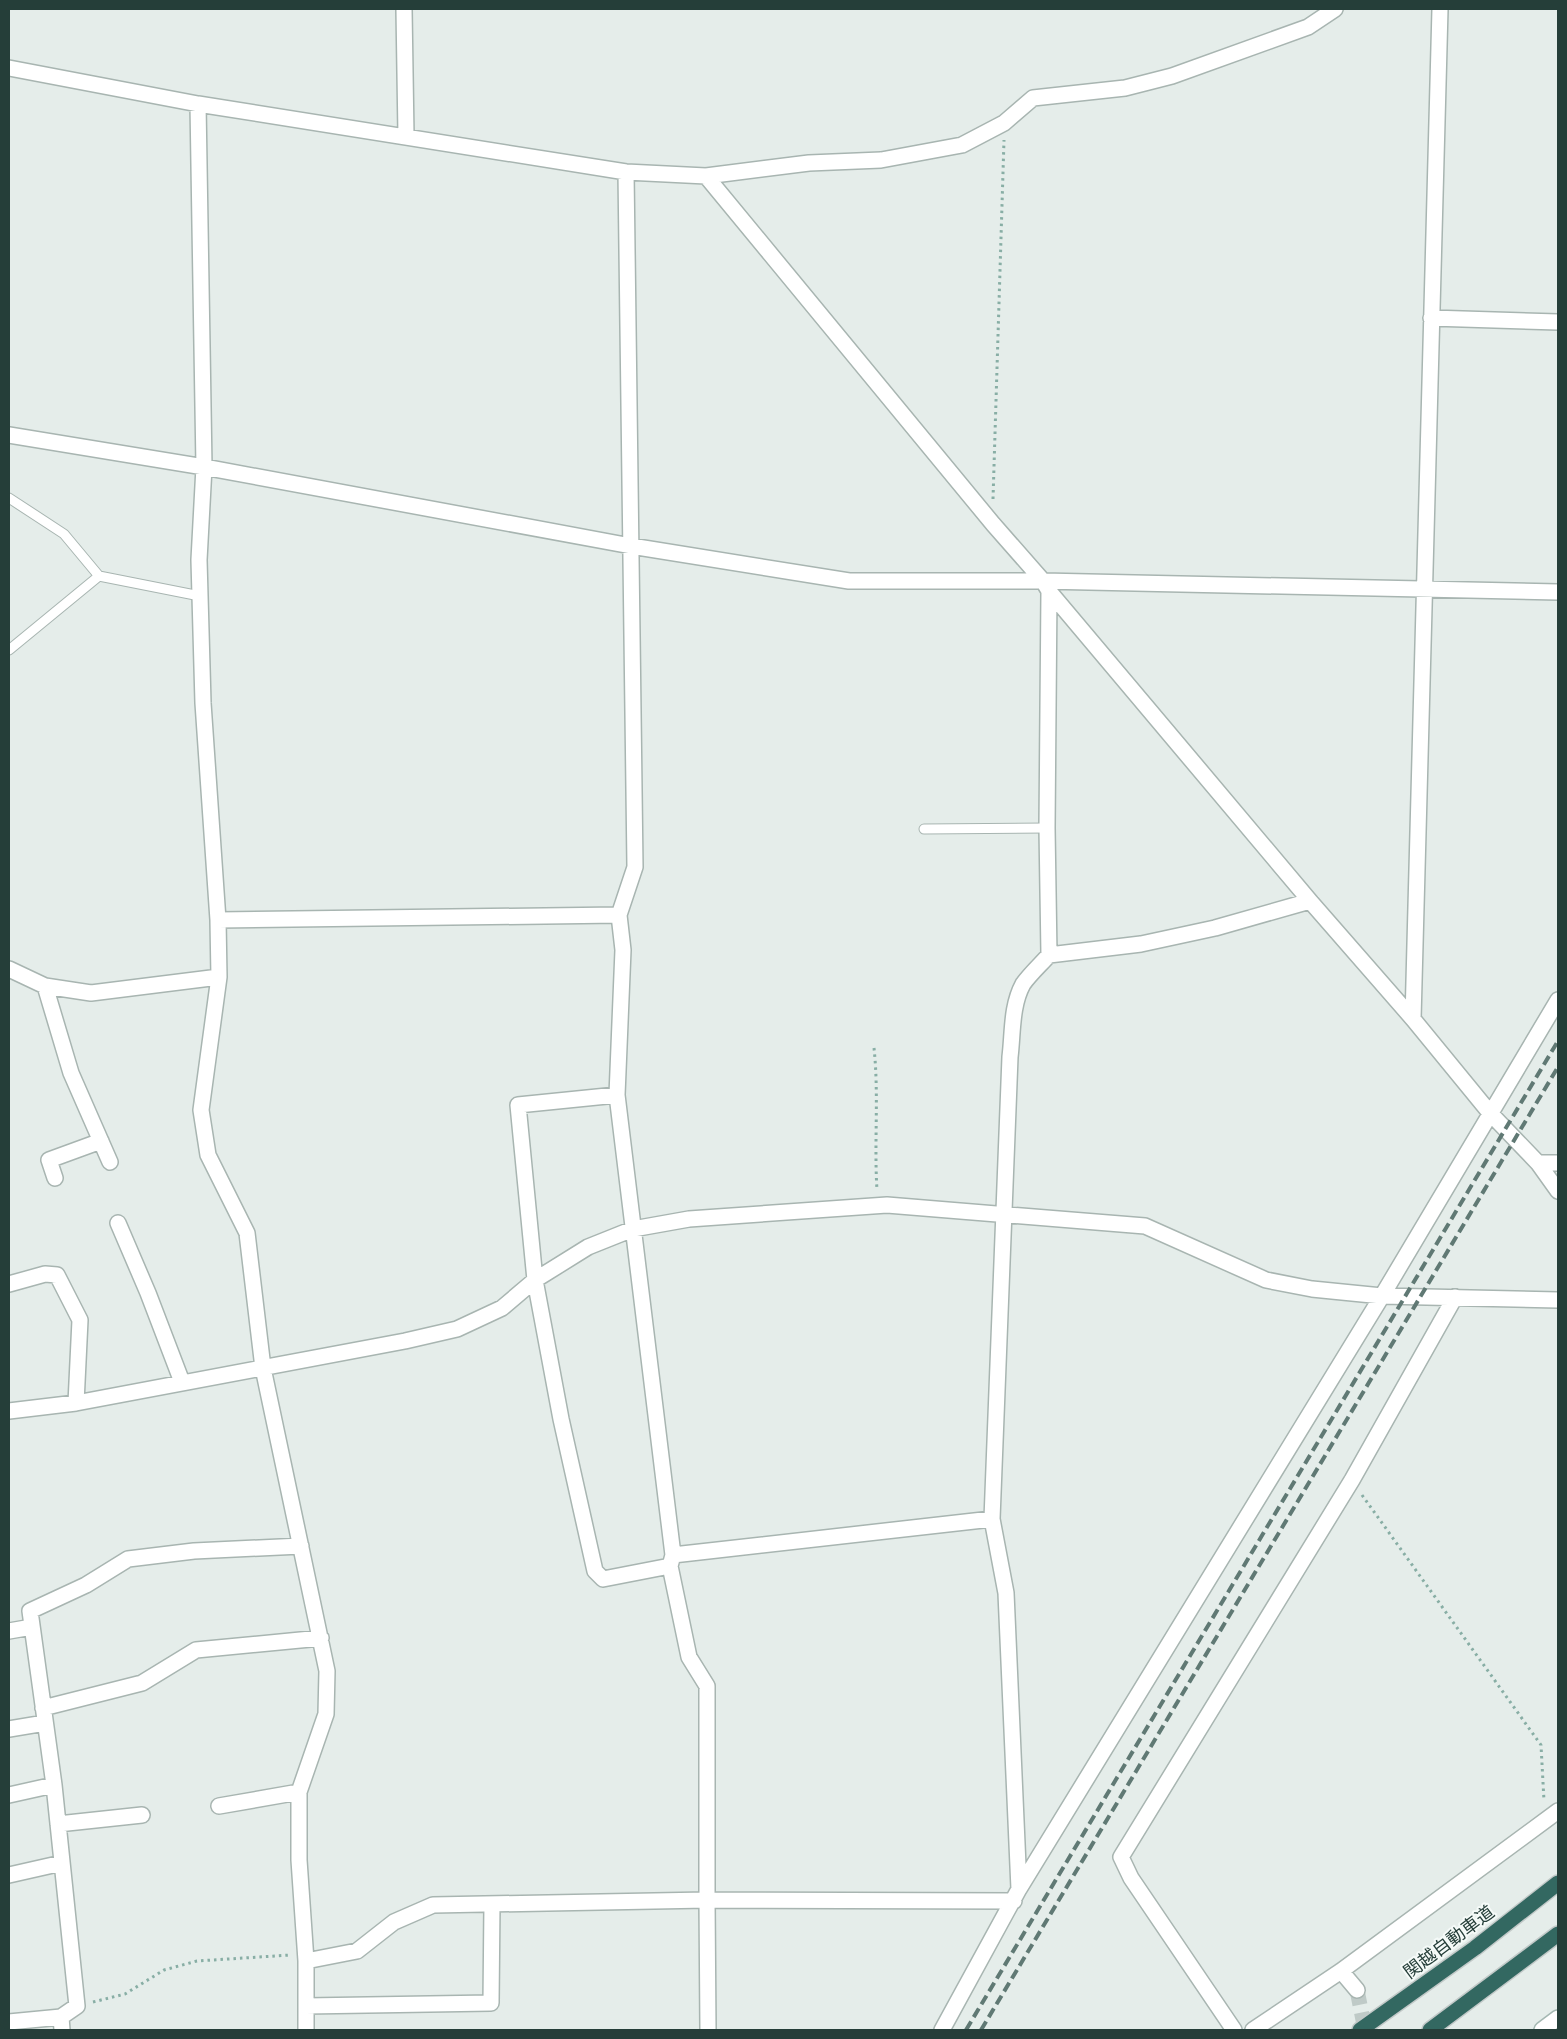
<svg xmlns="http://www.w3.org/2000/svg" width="1567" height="2039" viewBox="0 0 1567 2039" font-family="'Varela Round','Noto Sans JP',sans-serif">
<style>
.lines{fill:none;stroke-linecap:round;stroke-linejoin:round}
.street-tunnel{stroke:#bfcac7;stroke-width:15;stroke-dasharray:15 8;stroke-linecap:butt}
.lane-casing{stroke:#a8b5b1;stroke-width:11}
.street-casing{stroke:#a8b5b1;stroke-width:18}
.secondary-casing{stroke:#a4b8b2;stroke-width:18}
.highway-casing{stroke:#c2c9c8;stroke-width:18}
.path{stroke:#88aea5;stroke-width:3;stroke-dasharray:2.5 4;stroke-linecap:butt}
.lane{stroke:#fff;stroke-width:9}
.street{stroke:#fff;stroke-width:15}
.secondary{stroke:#fff;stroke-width:15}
.highway{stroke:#336861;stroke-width:15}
.rail{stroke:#607974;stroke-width:4;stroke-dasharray:10 5;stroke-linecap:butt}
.labels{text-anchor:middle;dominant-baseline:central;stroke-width:4;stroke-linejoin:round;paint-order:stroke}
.street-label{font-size:18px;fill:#253e39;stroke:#f5faf8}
</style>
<rect width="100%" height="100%" fill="#e5edea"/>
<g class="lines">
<path class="street-tunnel" d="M1357 1990 1365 2030"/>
<defs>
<path id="lane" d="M9 498 64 534 99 576
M9 650 99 576 200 596
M924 829 1047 828"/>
<path id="street" d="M404 9 406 136
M9 68 198 104 626 172 706 176 809 163 881 160 962 145 1004 123 1033 98 1125 88 1172 76 1308 27 1335 9
M198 104 204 467 199 560 203 703 218 920 219 977 201 1110 208 1155 247 1233 263 1368 327 1671 326 1714 299 1792V1860L306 1961V2030
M626 172 635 867 619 915 623 950 617 1095 673 1555 670 1566 689 1657 707 1686V1900L708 2030
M706 176 993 524 1043 581 1049 591 1310 901 1413 1019 1490 1113 1538 1163 1558 1191
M1431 318 1558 322
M9 435 204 467 631 546 849 581H1043L1558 592
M1049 591 1047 828 1049 955
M218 920 619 915
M9 969 45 986 91 993 219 977
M45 986 71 1073 110 1162
M1413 1019 1440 9
M617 1095 518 1105 535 1280 561 1419 595 1571 603 1579 670 1566
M1538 1163H1558
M55 1178 49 1160 101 1141
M118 1223 148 1293 182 1382
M9 1284 45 1274 57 1275 80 1320 76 1403
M9 1411 76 1403 405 1341 457 1329 502 1308 535 1280 588 1247 633 1229 689 1219 887 1205 1145 1226 1266 1280 1312 1289 1382 1296 1558 1300
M673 1555 992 1519
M9 1631 32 1627
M43 1708 142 1683 196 1650 321 1638
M9 1729 45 1723
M9 1795 54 1785
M219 1806 299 1792
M58 1824 142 1815
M9 1875 62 1863
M1019 1889 1006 1593 992 1519 1010 1057C1013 1033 1011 1006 1023 984 1030 974 1041 964 1049 955L1141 944 1215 928 1310 901
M306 1961 357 1951 394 1922 433 1905 707 1900 1014 1901
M1341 1971 1357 1990
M306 2006 491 2003 492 1904
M9 2022 61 2017
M62 2030 61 2017 77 2006 54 1785 30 1611 86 1585 128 1559 194 1551 301 1546
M942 2030 1019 1889 1382 1296 1558 1000
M1234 2030 1131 1878 1121 1857 1352 1480 1455 1297
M1253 2030 1341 1971 1558 1811"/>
<path id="secondary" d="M1542 2030 1558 2018"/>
<path id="highway" d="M1360 2030 1475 1948 1558 1883
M1430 2030 1558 1934"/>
</defs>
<use href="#lane" class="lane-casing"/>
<use href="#street" class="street-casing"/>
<use href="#secondary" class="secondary-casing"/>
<use href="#highway" class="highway-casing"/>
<path class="path" d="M993 499 1004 140
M874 1048C879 1095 874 1143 877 1190
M1362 1495 1541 1745 1544 1801
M93 2002 125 1994 164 1970 197 1961 290 1955"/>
<use href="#lane" class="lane"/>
<use href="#street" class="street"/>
<use href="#secondary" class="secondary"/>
<use href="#highway" class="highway"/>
<path class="rail" d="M966 2030 1558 1041
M981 2030 1558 1067"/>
</g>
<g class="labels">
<g class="street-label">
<text transform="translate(1449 1942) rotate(-37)">関越自動車道</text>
</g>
</g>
<rect width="1567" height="2039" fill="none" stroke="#253e39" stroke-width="20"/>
</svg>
